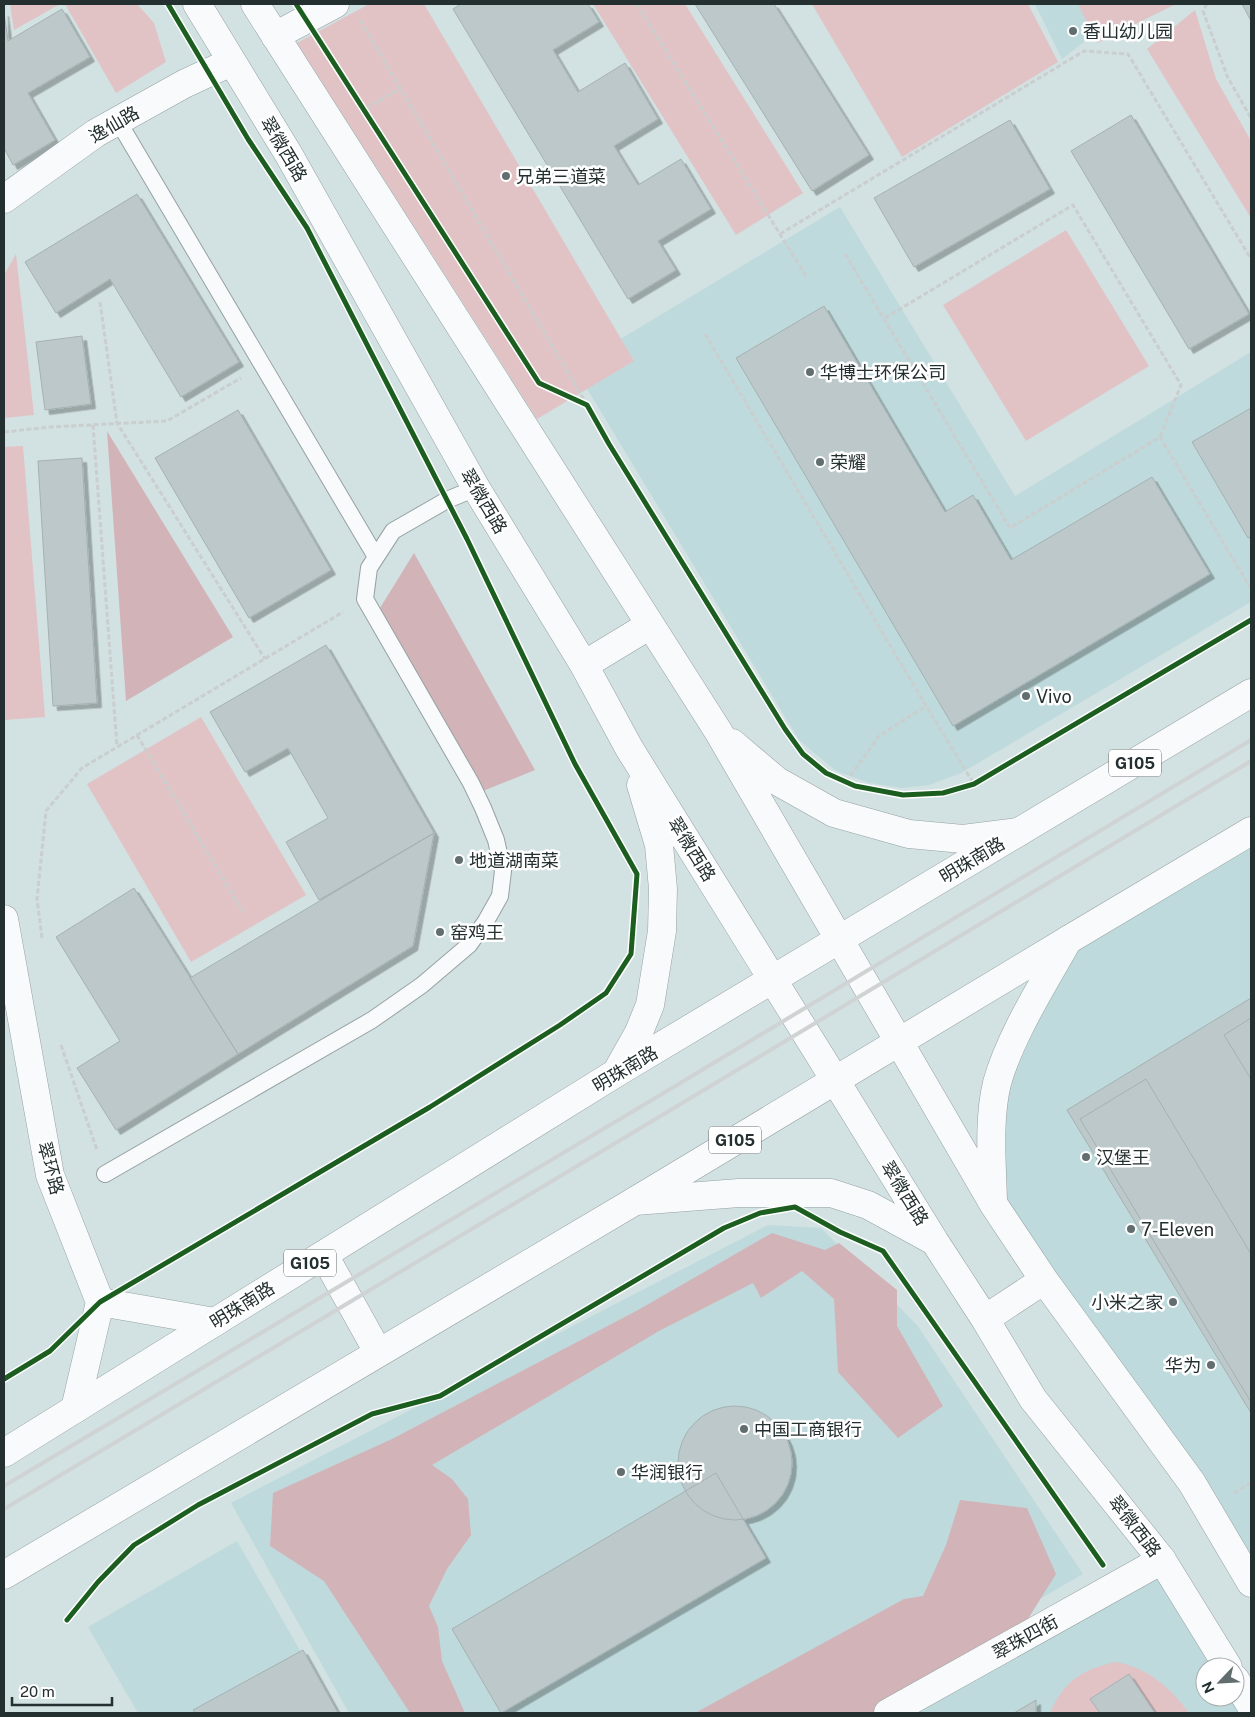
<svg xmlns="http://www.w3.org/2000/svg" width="1255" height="1717" viewBox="0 0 1255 1717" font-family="'Public Sans','Noto Sans SC',sans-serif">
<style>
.built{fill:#bfdadc}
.green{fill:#e1c3c6}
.forest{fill:#d2b4b8}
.building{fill:#bcc8c9;stroke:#a5b1b2;filter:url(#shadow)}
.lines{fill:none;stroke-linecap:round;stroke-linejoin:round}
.lane-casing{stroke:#96a1a2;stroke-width:18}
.street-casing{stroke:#96a1a2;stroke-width:29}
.primary-casing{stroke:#96a1a2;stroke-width:29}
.highway-casing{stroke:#96a1a2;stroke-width:29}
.path{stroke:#cacece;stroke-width:3;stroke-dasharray:5 2.5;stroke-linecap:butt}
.lane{stroke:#f8fafb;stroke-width:16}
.street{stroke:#f8fafb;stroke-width:28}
.primary{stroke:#f8fafb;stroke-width:28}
.highway{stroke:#f8fafb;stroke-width:28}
.rail{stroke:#cfd3d3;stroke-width:4}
.cycleway-casing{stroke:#fff;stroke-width:8}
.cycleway{stroke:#1b5e20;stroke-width:5}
.poi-dot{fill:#616d6e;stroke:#fff;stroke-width:2}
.labels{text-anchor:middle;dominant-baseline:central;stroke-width:5;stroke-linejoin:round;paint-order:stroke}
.shield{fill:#fff;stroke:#666d6e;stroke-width:1}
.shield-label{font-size:16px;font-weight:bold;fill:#242f30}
.poi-label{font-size:18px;fill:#242f30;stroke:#fff;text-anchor:start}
.street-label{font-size:18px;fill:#242f30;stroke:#fff}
</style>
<defs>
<filter id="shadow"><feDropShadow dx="4.5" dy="4.5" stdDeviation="0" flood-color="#0004"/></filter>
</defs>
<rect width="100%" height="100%" fill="#d2e1e2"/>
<path class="built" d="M1035 4H1132L1062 59Z
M840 207 1015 496 1251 352V602L961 773 929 785 902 788 870 783 836 771 799 740 574 367Z
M1251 832V1582L995 1205 997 1084 1068 940Z
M768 1225 821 1228 917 1325 1083 1574 842 1713H349L231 1503Z
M237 1541 336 1713H138L88 1627Z
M1162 1561 1227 1667H1205V1697H1235L1251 1713H919L911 1701Z"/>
<path class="green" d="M10 4H60L14 30Z
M65 4H137L154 23 166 62 116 93Z
M369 4H424L634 361 537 419 297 43Z
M593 4H685L803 193 736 235Z
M812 4H1028L1058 62 902 157Z
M1078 4H1176L1097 43Z
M1195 10 1216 79 1251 141V218L1147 49Z
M1066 230 1149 366 1026 441 943 305Z
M16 254 34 415 4 418V275Z
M23 446 45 717 4 720V447Z
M201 717 306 895 191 962 87 784Z
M1115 1662C1147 1667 1171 1688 1189 1713H1050C1064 1681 1081 1670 1115 1662Z"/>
<path class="forest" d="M107 431 233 637 126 701Z
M414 553 535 770 483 791 380 608Z
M772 1233 825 1250 839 1243 897 1290V1326L943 1406 898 1438 838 1372 834 1299 802 1271 761 1298 753 1283 659 1331 432 1465 452 1479 468 1499 471 1535 447 1569 429 1606 438 1627 442 1661 465 1713H410L324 1581 270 1546 273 1493 392 1439 638 1310Z
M960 1500 1027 1508 1056 1574 1013 1643 888 1713H695L904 1599 923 1596 946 1545Z"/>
<path class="building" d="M461 4H588L599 22 553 50 578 92 625 63 658 119 614 146 638 185 681 159 711 209 658 241 676 270 628 299 453 9Z
M695 4H774L869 155 812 191Z
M1242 4H1251V21Z
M62 9 90 57 28 93 55 140 13 165 4 148V12L8 41Z
M1131 115 1249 314 1189 349 1071 151Z
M1010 120 1050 189 914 267 874 198Z
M137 194 239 362 181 397 110 279 56 313 25 262Z
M824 306 945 512 973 495 1011 560 1152 477 1210 574 953 726 736 358Z
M82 336 91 404 45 410 36 342Z
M1251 408V536L1248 538 1192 442Z
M238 410 331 570 249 618 155 458Z
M82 458 97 703 53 706 38 461Z
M326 645 434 833 319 900 286 842 328 818 288 748 245 772 210 712Z
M434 833 413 946 238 1054 190 978Z
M134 888 238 1054 116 1130 77 1068 120 1041 56 937Z
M1251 998V1413L1067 1110Z
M1251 1018V1079L1224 1035Z
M1146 1079 1251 1254V1402L1080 1119Z
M678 1463a57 57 0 1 1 114 0a57 57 0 1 1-114 0Z
M716 1473 766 1558 501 1713 452 1629Z
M303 1650 338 1713H195L193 1710Z
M1129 1674 1155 1713H1100L1090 1699Z
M1036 1700V1713H1014Z"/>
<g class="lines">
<defs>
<path id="lane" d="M118 121 376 557
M105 1174 372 1020 422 985 469 945 486 921 500 896 503 871 496 840 483 808 471 783 365 599 369 568 393 531 447 500 476 488"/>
<path id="street" d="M275 36 335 4
M4 199 96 133 184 84 231 62
M4 919 50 1175 100 1302 75 1409
M100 1302 215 1322
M888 1713 1162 1560"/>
<path id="primary" d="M197 4 289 155 476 488 584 665 629 748 835 1080 935 1242 985 1319 1033 1399 1162 1560 1228 1667
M255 4 718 731 994 1205 1044 1280 1192 1483 1251 1583
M584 665 650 625
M732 743 777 781 834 813 909 834 963 839 1019 832
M616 1073 639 1032 650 1005 662 931 663 889 659 845 641 785
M635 1201 739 1193H831L868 1205 934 1241
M993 1201C992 1163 988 1120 997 1083 1010 1036 1044 983 1068 940
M985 1319 1044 1280
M1235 1679 1251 1706"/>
<path id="highway" d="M324 1255 378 1352
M4 1453 616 1073 1251 693
M4 1575 635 1201 1068 940 1251 831"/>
</defs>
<use href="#lane" class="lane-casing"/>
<use href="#street" class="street-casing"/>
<use href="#primary" class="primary-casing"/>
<use href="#highway" class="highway-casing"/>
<path class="path" d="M637 4 806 276
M1207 4 1203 11 1228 78 1251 118
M360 20 587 405
M360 112 401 88
M780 234 1084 51 1128 54 1251 259
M845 254 1010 528 1160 437 1251 589
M100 302 117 423 265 659
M885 318 1073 205 1181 385 1160 437
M705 334 926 706 974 784
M93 425 117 747
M4 432 50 427 167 421 241 378
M137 735 243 912
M846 782 879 736 926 706
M42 938 37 899 46 811 82 768 343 612
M61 1045 97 1150
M1234 1493 1251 1483"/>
<use href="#lane" class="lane"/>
<use href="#street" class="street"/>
<use href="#primary" class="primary"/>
<use href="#highway" class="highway"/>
<path class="rail" d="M4 1486 667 1091 1251 740
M4 1509 679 1105 1251 761"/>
<defs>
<path id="cycleway" d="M296 4 539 383 587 405 609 444 785 729 803 754 826 773 855 786 903 795 943 793 974 784 1251 620
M4 1379 50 1351 100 1302 430 1107 560 1025 606 993 631 954 637 874 575 764 467 539 307 228 248 139 168 4
M67 1620 98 1582 134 1545 198 1505 372 1414 440 1396 724 1228 760 1213 795 1207 840 1232 883 1251 1103 1565"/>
</defs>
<use href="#cycleway" class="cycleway-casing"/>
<use href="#cycleway" class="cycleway"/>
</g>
<g class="poi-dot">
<circle cx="1073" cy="31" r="5"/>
<circle cx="506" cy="176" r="5"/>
<circle cx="810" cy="372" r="5"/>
<circle cx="820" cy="462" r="5"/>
<circle cx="1026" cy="696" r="5"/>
<circle cx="459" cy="860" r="5"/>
<circle cx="440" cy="932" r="5"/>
<circle cx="1086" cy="1157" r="5"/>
<circle cx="1131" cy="1229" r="5"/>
<circle cx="1173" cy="1302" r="5"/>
<circle cx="1211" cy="1365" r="5"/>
<circle cx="744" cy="1429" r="5"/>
<circle cx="621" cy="1472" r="5"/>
</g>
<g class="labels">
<g class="shield">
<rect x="1109" y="749.5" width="52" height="27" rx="4"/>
<rect x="709" y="1126.5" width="52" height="27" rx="4"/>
<rect x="284" y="1249.5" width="52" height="27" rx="4"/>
</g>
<g class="shield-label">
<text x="1135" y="763">G105</text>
<text x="735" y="1140">G105</text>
<text x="310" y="1263">G105</text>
</g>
<g class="poi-label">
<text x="1083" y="31">香山幼儿园</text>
<text x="516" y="176">兄弟三道菜</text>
<text x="820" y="372">华博士环保公司</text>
<text x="830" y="462">荣耀</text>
<text x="1036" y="696">Vivo</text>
<text x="469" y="860">地道湖南菜</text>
<text x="450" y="932">窑鸡王</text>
<text x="1096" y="1157">汉堡王</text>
<text x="1141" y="1229">7-Eleven</text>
<text x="1163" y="1302" text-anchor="end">小米之家</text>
<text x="1201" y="1365" text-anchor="end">华为</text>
<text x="754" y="1429">中国工商银行</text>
<text x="631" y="1472">华润银行</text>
</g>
<g class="street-label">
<text transform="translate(114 124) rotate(-30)">逸仙路</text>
<text transform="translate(284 149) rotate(59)">翠微西路</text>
<text transform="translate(484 501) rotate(59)">翠微西路</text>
<text transform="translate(692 849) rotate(58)">翠微西路</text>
<text transform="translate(972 860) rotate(-31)">明珠南路</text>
<text transform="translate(625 1069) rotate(-31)">明珠南路</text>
<text transform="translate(51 1168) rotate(75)">翠环路</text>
<text transform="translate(905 1193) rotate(58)">翠微西路</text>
<text transform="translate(242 1305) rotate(-32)">明珠南路</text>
<text transform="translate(1135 1526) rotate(52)">翠微西路</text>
<text transform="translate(1025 1637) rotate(-29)">翠珠四街</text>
</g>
</g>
<rect width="1255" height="1717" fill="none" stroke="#242f30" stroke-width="10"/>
<g transform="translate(1220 1682) rotate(245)"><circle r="24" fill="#ffffff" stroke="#a7acac"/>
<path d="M0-4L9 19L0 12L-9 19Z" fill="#616d6e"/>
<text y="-8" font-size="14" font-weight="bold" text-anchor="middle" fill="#242f30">N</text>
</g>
<path d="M12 1697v8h100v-8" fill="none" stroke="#242f30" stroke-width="2.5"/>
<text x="20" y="1697" font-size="15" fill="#242f30" stroke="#ffffff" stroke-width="4" paint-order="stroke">20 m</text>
</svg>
